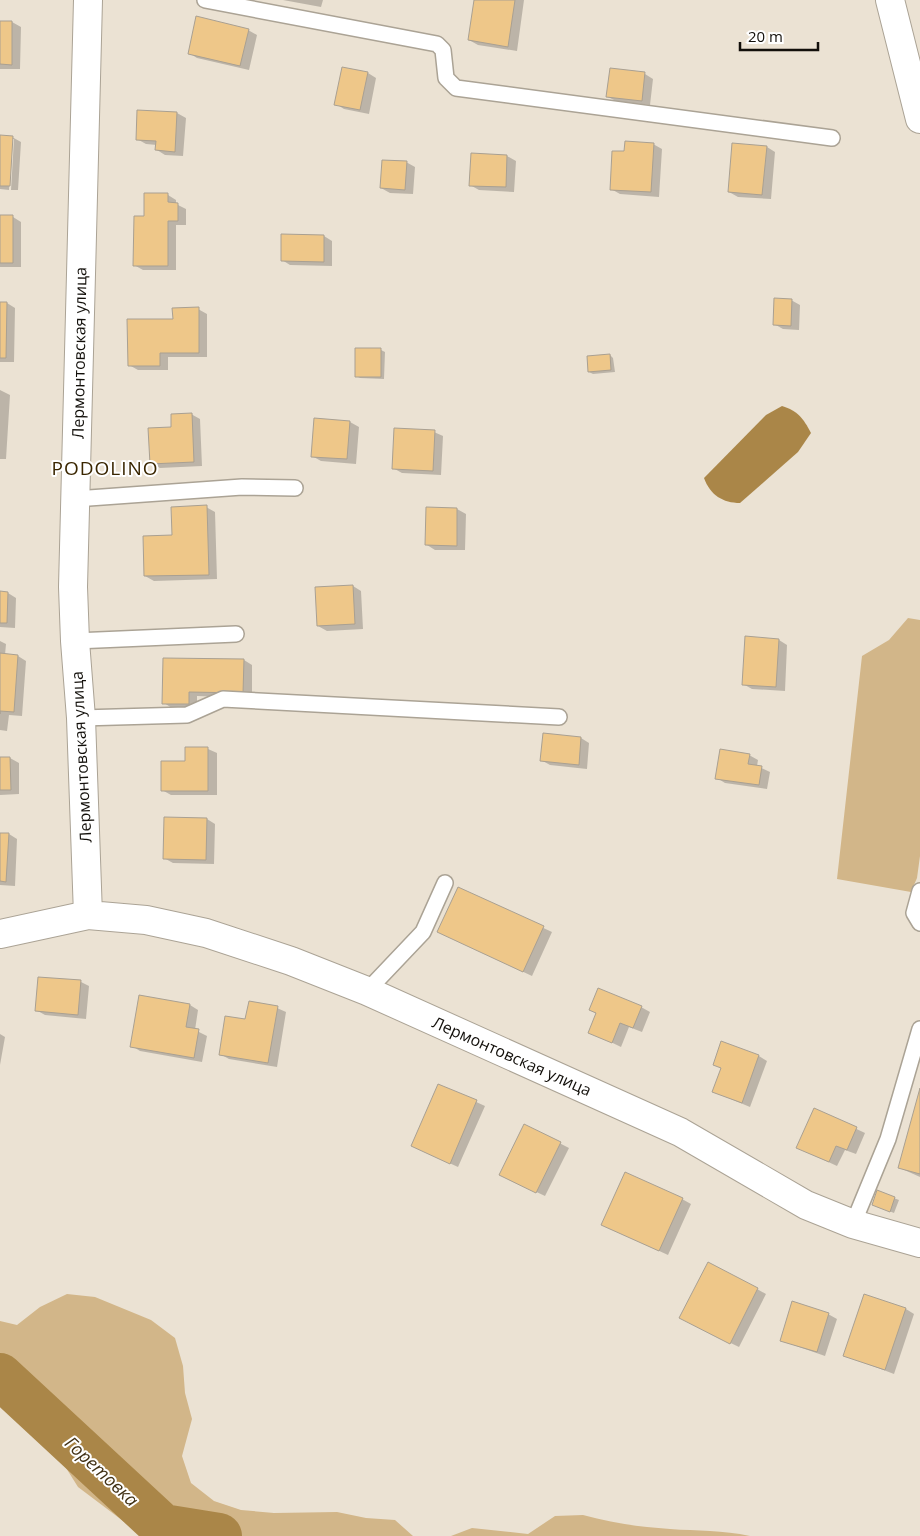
<svg xmlns="http://www.w3.org/2000/svg" width="920" height="1536" viewBox="0 0 920 1536" font-family="'Open Sans',sans-serif">
<style>
.green{fill:#d2b689}
.water{fill:#aa8648}
.shadow{fill:#0003}
.lines{fill:none;stroke-linecap:round;stroke-linejoin:round}
.river{stroke:#aa8648;stroke-width:46}
.building{fill:#eec789;stroke:#a9a092}
.lane-casing{stroke:#aba395;stroke-width:18}
.street-casing{stroke:#aba395;stroke-width:30}
.secondary-casing{stroke:#aba395;stroke-width:30}
.lane{stroke:#fff;stroke-width:15}
.street{stroke:#fff;stroke-width:28}
.secondary{stroke:#fff;stroke-width:28}
.labels{text-anchor:middle;dominant-baseline:central;stroke-width:4;stroke-linejoin:round;paint-order:stroke}
.street-label{font-size:16px;fill:#120f0a;stroke:#fff}
.water-label{font-size:18px;font-style:italic;fill:#413115;stroke:#fff}
.quarter-label{font-size:19px;letter-spacing:1px;fill:#3a2600;stroke:#fff}
</style>
<rect width="100%" height="100%" fill="#ebe2d3"/>
<path class="green" d="M908 618 920 620V856L917 878 911 892 837 879 862 656 889 640Z
M67 1294 95 1297 151 1320 175 1338 183 1366 185 1393 192 1419 182 1456 191 1483 214 1501 241 1510 274 1513 337 1512 366 1518 395 1520 413 1536H143L78 1487 46 1436 23 1415 0 1399V1321L17 1325 40 1307Z
M583 1515C612 1523 640 1527 670 1529 697 1531 723 1530 750 1536H451L472 1528 528 1534 555 1516Z"/>
<path class="water" d="M782 406C798 411 803 418 811 433L798 452 740 503C723 503 710 495 704 478L766 415Z"/>
<path class="shadow" d="M283 0H323L321 7Z
M475 0H524L517 51 478 45 469 40Z
M0 22H12L21 27 20 69H0Z
M248 30 257 35 249 70 197 58 189 53Z
M343 68 368 73 376 78 369 114 344 109 336 104Z
M645 74 653 79 650 105 616 101 608 97Z
M139 111 177 113 186 118 183 156 165 155 157 150V145L146 144 137 139Z
M0 136 12 137 21 142 18 190H11L14 139H11L9 190 0 189Z
M653 144 662 149 659 197 620 194 611 189 625 153Z
M767 147 775 152 771 199 738 197 729 192Z
M472 154 507 156 516 161 514 192 479 190 470 185Z
M406 162 415 167 413 194 390 193 381 188Z
M168 195 176 200V204L186 209V225H176V270H143L134 265 145 218Z
M0 217H13L21 222V267H0Z
M324 236 332 241V266L290 265 282 260Z
M791 300 800 305 799 330 783 329 774 324Z
M0 303H7L15 308 14 362H0Z
M198 309 207 314V357H168V370H138L129 365 174 320Z
M381 350 385 352 384 379 360 378 356 376Z
M610 355 613 358 615 372 593 374 589 372Z
M0 390 10 395 6 459H0Z
M191 414 200 419 202 466 160 468 151 463Z
M315 420 350 422 359 427 356 464 321 461 312 456Z
M434 432 443 436 441 475 402 473 393 468Z
M206 507 215 512 217 579 154 581 145 576 173 536Z
M427 508 457 509 466 514 465 550H435L427 545Z
M353 586 361 591 363 629 327 631 318 626Z
M0 593H8L16 598 15 628 0 627Z
M779 640 787 645 785 691 752 689 743 684Z
M0 641 6 644 5 655 18 656 26 661 22 716 9 715 7 731 0 730Z
M244 660 252 665V698L197 696V708H172L164 703Z
M581 738 589 743 587 769 550 765 541 760Z
M208 749 217 753V795H171L162 790 186 762Z
M749 755 758 760 757 766 770 772 767 789 725 783 717 778Z
M0 758H10L19 763V794L0 795Z
M207 819 215 824 214 864 173 863 164 858Z
M0 834H9L17 839 15 886 0 885Z
M458 888 552 932 532 976 439 932Z
M81 982 89 986 86 1019 45 1015 36 1010Z
M140 996 190 1005 198 1010 195 1030 207 1036 202 1062 140 1051 132 1046Z
M641 1007 650 1012 642 1032 629 1027 621 1047 590 1032 597 1014 590 1010Z
M277 1008 286 1012 277 1067 229 1059 220 1054 246 1020Z
M0 1034 5 1037 0 1065Z
M759 1056 767 1061 750 1107 714 1092 722 1069 714 1064Z
M439 1085 485 1106 458 1167 412 1146Z
M920 1092V1177L900 1168Z
M814 1109 865 1133 856 1154 845 1150 837 1166 798 1148Z
M524 1125 569 1148 545 1196 509 1179Z
M878 1192 899 1200 894 1213 874 1205Z
M682 1199 691 1204 668 1255 611 1229Z
M757 1289 766 1294 739 1347 689 1323Z
M906 1309 914 1314 894 1374 844 1355Z
M828 1314 837 1319 825 1356 782 1341Z"/>
<g class="lines">
<path class="river" d="M0 1376 163 1527 219 1536"/>
</g>
<path class="building" d="M474 0H515L508 47 468 40Z
M196 16 249 29 240 66 188 54Z
M0 21H12V65L0 64Z
M342 67 368 72 360 110 334 105Z
M610 68 645 72 642 101 606 97Z
M137 110 177 112 175 152 155 150 156 141 136 140Z
M0 135 13 136 10 186H0Z
M625 141 654 143 651 192 610 190 612 151H624Z
M732 143 767 146 762 195 728 192Z
M471 153 507 155 506 187 469 186Z
M382 160 407 161 405 190 380 188Z
M144 193H168V202L178 203V221H168V266H133L134 216H144Z
M0 215H13V263H0Z
M281 234 324 235V262L281 261Z
M774 298 792 299 791 326 773 325Z
M0 302H7L6 358H0Z
M199 307V353H160V366H128L127 319H173L172 308Z
M355 348H381V377H355Z
M610 354 611 370 588 372 587 356Z
M192 413 194 462 150 464 148 428 171 427V414Z
M314 418 350 421 347 459 311 457Z
M394 428 435 430 433 471 392 469Z
M207 505 209 575 144 576 143 536 172 535 171 507Z
M426 507 457 508V546L425 545Z
M353 585 355 624 317 626 315 587Z
M0 591 8 592 7 623H0Z
M745 636 779 639 776 687 742 685Z
M0 653 18 655 14 712 0 711V714Z
M163 658 244 659 243 693 189 692V704H162Z
M543 733 581 737 579 765 540 761Z
M185 747H208V791H161V761H185Z
M720 749 750 754 748 764 762 766 759 785 715 779Z
M0 757H10L11 790H0Z
M164 817 207 818 206 860 163 859Z
M0 833H9L6 882 0 881Z
M458 887 544 926 523 972 437 932Z
M38 977 81 980 78 1015 35 1011Z
M598 988 642 1006 633 1028 620 1023 612 1043 588 1033 596 1013 589 1010Z
M139 995 190 1004 186 1027 199 1029 194 1058 130 1047Z
M249 1001 278 1006 268 1063 219 1055 225 1016 245 1019Z
M721 1041 759 1055 742 1103 712 1092 721 1068 713 1065Z
M438 1084 477 1100 450 1164 411 1146Z
M920 1088V1174L898 1168Z
M814 1108 857 1127 847 1150 836 1146 829 1162 796 1148Z
M524 1124 561 1142 536 1193 499 1175Z
M625 1172 683 1198 659 1251 601 1225Z
M877 1190 895 1197 890 1212 872 1205Z
M708 1262 758 1288 730 1344 679 1318Z
M864 1294 906 1308 885 1370 843 1356Z
M792 1301 829 1313 817 1352 780 1341Z"/>
<g class="lines">
<defs>
<path id="lane" d="M205 0 437 44 443 50 446 78 456 88 832 138
M75 499 242 487 295 488
M75 641 236 634
M81 718 187 715 223 699 559 717
M920 891 914 913 920 923
M367 991 423 932 445 883
M853 1224 888 1139 920 1029"/>
<path id="street" d="M890 0 920 119"/>
<path id="secondary" d="M88 0 73 587 75 641 81 718 88 915
M0 934 88 915 146 920 206 933 291 961 367 991 680 1132 806 1205 853 1224 920 1243"/>
</defs>
<use href="#lane" class="lane-casing"/>
<use href="#street" class="street-casing"/>
<use href="#secondary" class="secondary-casing"/>
<use href="#lane" class="lane"/>
<use href="#street" class="street"/>
<use href="#secondary" class="secondary"/>
</g>
<g class="labels">
<g class="street-label">
<text transform="translate(79 353) rotate(-89)">Лермонтовская улица</text>
<text transform="translate(81 757) rotate(-93)">Лермонтовская улица</text>
<text transform="translate(512 1056) rotate(24)">Лермонтовская улица</text>
</g>
<g class="water-label">
<text transform="translate(102 1471) rotate(43)">Горетовка</text>
</g>
<g class="quarter-label">
<text x="105" y="468">PODOLINO</text>
</g>
</g>
<path d="M740 42v8h78v-8" fill="none" stroke="#120f0a" stroke-width="2.5"/>
<text x="748" y="42" font-size="15" fill="#120f0a" stroke="#ffffff" stroke-width="4" paint-order="stroke">20 m</text>
</svg>
